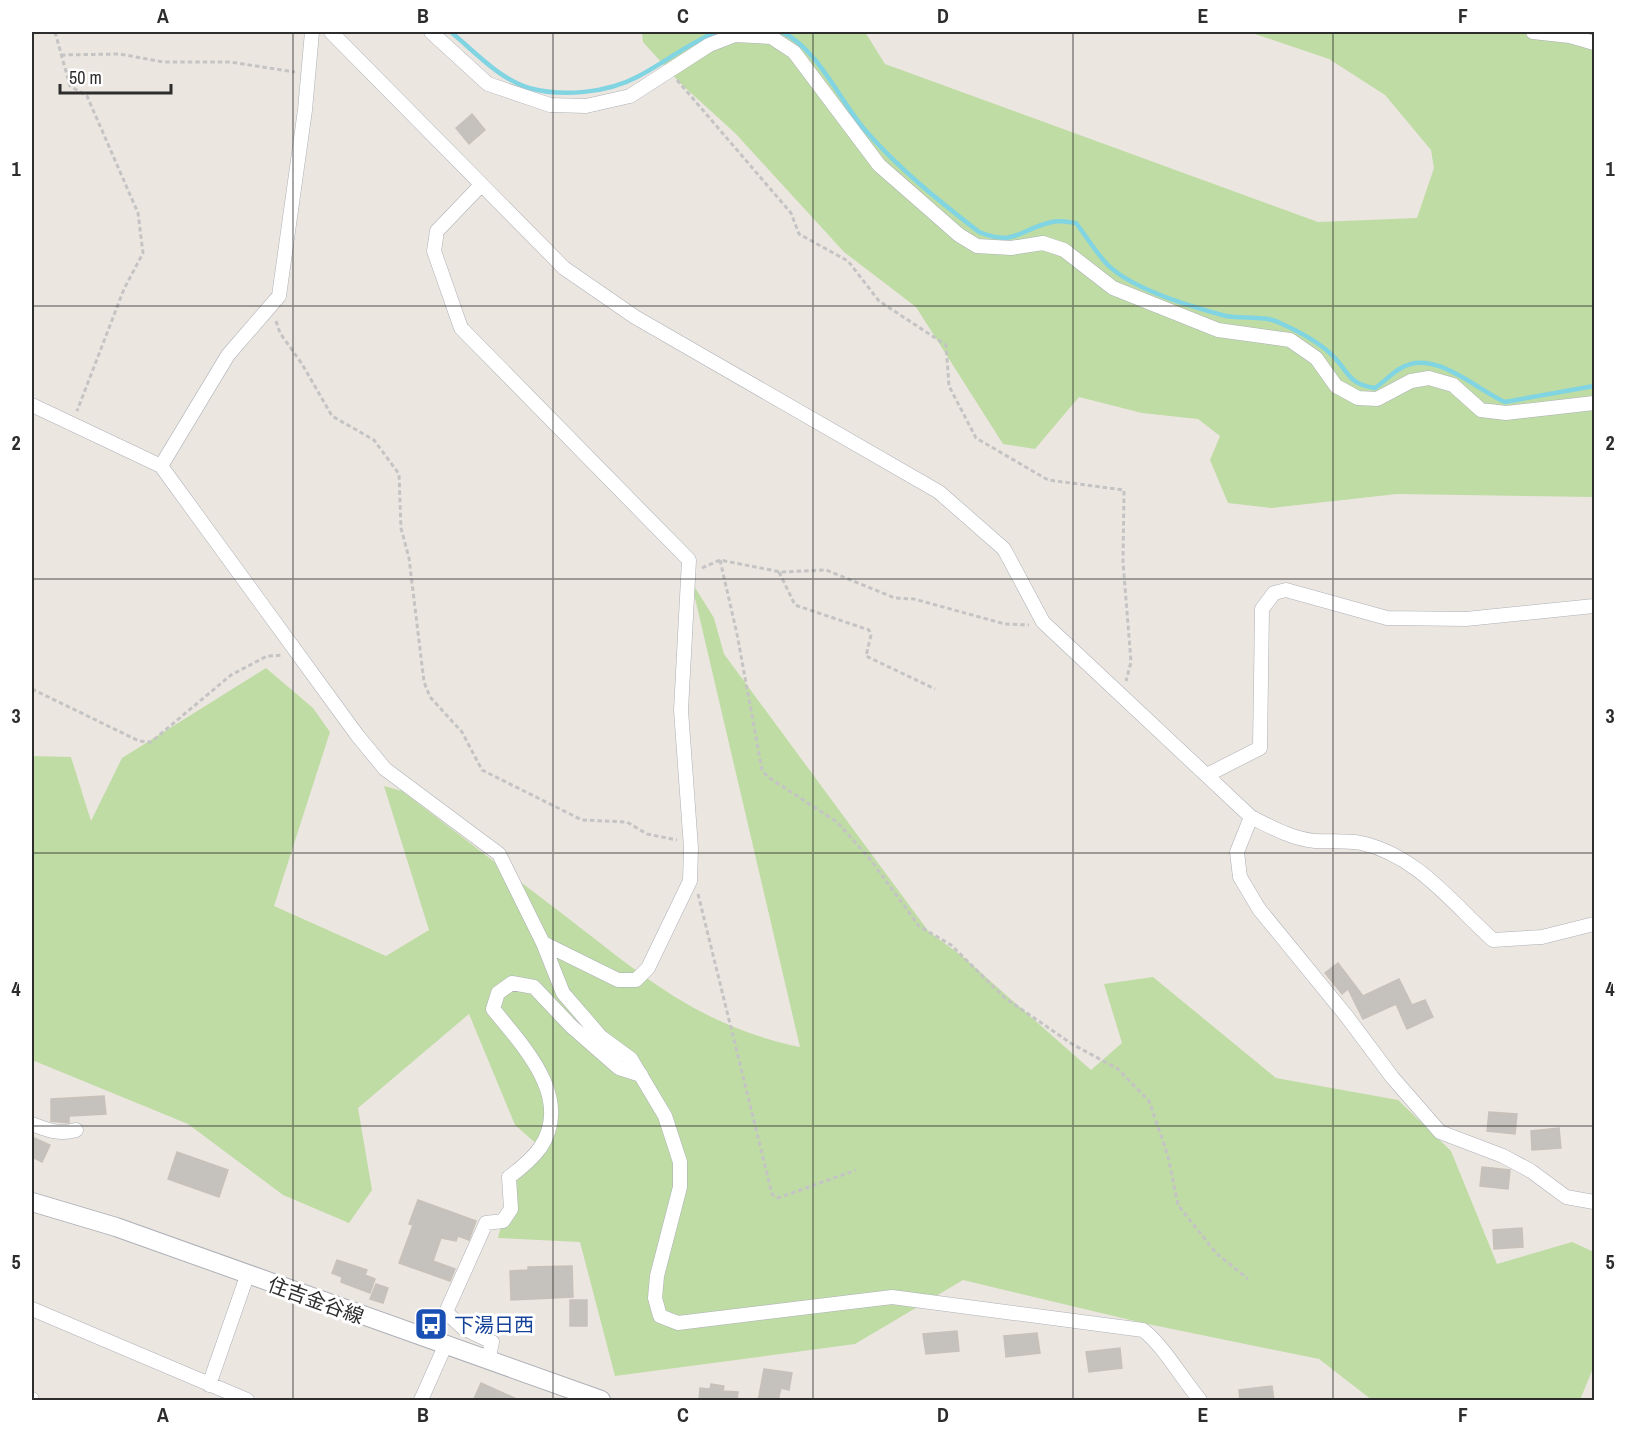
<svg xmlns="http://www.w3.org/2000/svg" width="1626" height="1432" viewBox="0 0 1626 1432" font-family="'Archivo Narrow','Noto Sans JP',sans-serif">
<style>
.green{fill:#bfdca4}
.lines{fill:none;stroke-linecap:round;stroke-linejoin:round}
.stream{stroke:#81d4e1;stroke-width:4.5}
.building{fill:#c5c1bc;stroke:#c8c1ba;stroke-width:1.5}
.minor-casing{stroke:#adb0b7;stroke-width:15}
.secondary-casing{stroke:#adb0b7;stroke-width:20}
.path{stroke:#c4c4c4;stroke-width:3;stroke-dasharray:4.5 3;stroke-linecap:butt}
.minor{stroke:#fff;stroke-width:14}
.secondary{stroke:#fff;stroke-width:18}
.grid{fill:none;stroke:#2d2d2d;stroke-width:1.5;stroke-opacity:0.55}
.labels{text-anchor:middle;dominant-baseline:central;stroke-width:6;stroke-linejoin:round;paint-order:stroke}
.street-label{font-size:20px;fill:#2d2d2d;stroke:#fff}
.transit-label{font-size:20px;fill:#164399;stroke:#fff;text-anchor:start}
.neatline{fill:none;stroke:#2d2d2d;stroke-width:2}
.grid-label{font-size:20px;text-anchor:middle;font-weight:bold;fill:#2d2d2d}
</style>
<rect width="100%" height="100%" fill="#ece6e1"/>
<path class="green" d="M642 32H865L885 64 1318 222 1417 218 1434 168 1431 150 1385 95 1329 59 1249 32H1594V497L1397 494 1271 508 1228 503 1210 460 1220 436 1198 419 1142 413 1079 397 1035 449 1003 444 916 307 844 252 735 133 680 83 643 42Z
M691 581 714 618 724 654 929 932 962 956 1091 1070 1122 1043 1104 984 1153 977 1276 1078 1398 1100 1451 1151 1497 1264 1572 1242 1594 1252V1366L1580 1400H1372L1319 1359 1143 1323 963 1280 855 1344 615 1376 580 1242 498 1238 510 1187 540 1147 515 1125 469 1014 358 1108 372 1190 349 1223 283 1195 188 1124 32 1060V756L71 757 91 821 122 758 266 668 313 708 330 732 274 906 386 956 429 930 384 786 402 791C456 832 510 874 564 915 643 976 699 1026 800 1047Z"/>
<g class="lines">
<path class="stream" d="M451 32C474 51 499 79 529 88 562 97 607 93 637 77 664 63 689 43 716 32
M782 32C818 49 840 101 865 130 899 169 939 201 979 232 1016 247 1019 229 1052 222 1059 220 1068 222 1076 223 1086 236 1095 251 1106 263 1130 289 1192 307 1226 316 1243 319 1266 315 1280 323 1298 331 1317 341 1331 354 1349 371 1347 384 1375 388 1384 382 1392 373 1401 368 1434 348 1477 390 1505 402L1594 386"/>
</g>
<path class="building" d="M472 114 485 130 469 144 456 128Z
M1338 963 1363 996 1399 979 1412 1005 1425 1000 1433 1017 1407 1029 1396 1004 1363 1019 1348 989 1342 994 1325 973Z
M104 1096 106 1114 69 1116V1123L51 1121V1099Z
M1489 1112 1517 1114 1515 1134 1487 1131Z
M1559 1128 1561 1148 1532 1150 1531 1131Z
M32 1137 50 1145 42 1162 32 1157Z
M177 1152 228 1170 219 1197 168 1179Z
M1482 1167 1510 1170 1508 1189 1480 1186Z
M418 1200 476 1221 469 1240 458 1236 456 1241 441 1238 433 1261 455 1269 450 1281 399 1263 413 1225 409 1224Z
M1522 1228 1523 1247 1494 1249 1493 1230Z
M337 1260 367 1270 365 1275 375 1279 370 1293 341 1282 342 1277 332 1273Z
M572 1266 573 1297 511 1300 510 1271 528 1270V1267Z
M376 1284 388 1288 383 1303 370 1299Z
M570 1300H587V1326H570Z
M957 1331 959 1351 926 1354 923 1334Z
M1037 1333 1040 1353 1006 1357 1004 1336Z
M1120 1348 1122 1368 1089 1372 1086 1352Z
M764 1369 792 1373 789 1390 781 1388 778 1401H758Z
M481 1383 521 1401H473Z
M711 1384 724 1386 723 1391 738 1392 737 1401H699L700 1388 710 1389Z
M1272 1386 1274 1401H1240L1239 1390Z"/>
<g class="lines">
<defs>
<path id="minor" d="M331 32 564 268 635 317 939 492 1004 549 1043 622 1251 817C1271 827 1292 839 1315 841 1330 842 1347 840 1361 843 1417 855 1453 904 1493 940L1542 937 1594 924
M431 32 488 84 550 105 586 106 630 96 709 45 735 35 771 37 794 52 879 165 959 235 977 246 1011 248 1043 243 1064 250 1113 288 1218 330 1290 340 1316 358 1336 386 1358 398 1377 399 1411 381 1429 378 1453 385 1481 410 1506 413 1594 403
M1533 32 1570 36 1594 43
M481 185 437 231 434 251 461 328 689 560 681 710 691 848 690 881 648 968 636 980H618L543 943
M32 405 161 466 357 735 385 769 499 854 543 943 563 993 601 1037 631 1059 665 1116 680 1162V1187L657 1276 655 1298 660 1316 678 1323 892 1297 1143 1330C1164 1346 1182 1379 1200 1400
M161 466 228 355 279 296 305 110 312 32
M1207 775 1260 748 1262 609 1274 593 1286 590 1387 618 1466 619 1594 606
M1251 817 1237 852 1240 877 1259 909 1348 1018 1392 1077 1440 1132 1503 1156 1531 1171 1566 1197 1594 1202
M32 1124C47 1130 60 1135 76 1130
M32 1309 247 1400
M488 1361 492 1342 463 1328 446 1312 486 1223 503 1221 511 1209 509 1177C520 1169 532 1159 540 1148 574 1098 523 1046 493 1009L498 993 512 983 534 987 571 1026 619 1068 641 1075
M209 1385 247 1276
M32 1399V1400
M421 1400 445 1346"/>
<path id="secondary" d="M32 1202 116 1227 601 1400"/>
</defs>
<use href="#minor" class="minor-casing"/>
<use href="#secondary" class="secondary-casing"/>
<path class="path" d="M55 32 70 86 87 96 138 213 143 253 124 289 77 411
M61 55 120 54 163 62H230L295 72
M677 80 791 213 799 234 848 261 879 301 946 345 949 386 976 438 1048 480 1124 490 1123 562 1131 662 1126 681
M276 321 280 333 302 364 332 416 374 440 399 474 401 528 409 558 424 682 430 697 462 732 482 770 582 820 627 822 647 834 677 840
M720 560 737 634 762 770 768 777 837 822 870 859 919 926 951 945 1005 998 1072 1044 1118 1069 1149 1101 1168 1156 1178 1205 1216 1253 1248 1279
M702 568 720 560 781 572 826 570 895 598 914 599 1005 624 1029 625
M779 572 795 605 869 630 871 635 866 656 935 689
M32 689 139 741 151 742 231 675 267 656 283 655
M698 894 772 1194 778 1198 856 1170"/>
<use href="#minor" class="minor"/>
<use href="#secondary" class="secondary"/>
</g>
<path class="grid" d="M293 32V1400M553 32V1400M813 32V1400M1073 32V1400M1333 32V1400M32 306H1594M32 579H1594M32 853H1594M32 1126H1594"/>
<defs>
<symbol id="bus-square" viewBox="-11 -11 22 22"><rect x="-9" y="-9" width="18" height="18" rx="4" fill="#1a4fb4" stroke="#fff"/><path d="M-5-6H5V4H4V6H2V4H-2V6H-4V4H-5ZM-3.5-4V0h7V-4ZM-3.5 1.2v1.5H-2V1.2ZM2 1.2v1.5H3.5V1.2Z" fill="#fff"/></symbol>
</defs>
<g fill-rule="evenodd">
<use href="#bus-square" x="412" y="1305" width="38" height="38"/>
</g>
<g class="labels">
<g class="street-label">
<text transform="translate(316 1300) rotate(20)">住吉金谷線</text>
</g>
<g class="transit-label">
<text x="454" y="1324">下湯日西</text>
</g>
</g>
<rect width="1626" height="1432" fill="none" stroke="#ffffff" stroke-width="66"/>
<path d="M60 84v9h111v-9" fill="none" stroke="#2d2d2d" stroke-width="3"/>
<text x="69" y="84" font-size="18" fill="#2d2d2d" stroke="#ffffff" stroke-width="4.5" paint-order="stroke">50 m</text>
<rect x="33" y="33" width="1560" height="1366" class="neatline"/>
<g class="grid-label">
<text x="163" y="23">A</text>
<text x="423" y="23">B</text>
<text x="683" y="23">C</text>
<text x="943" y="23">D</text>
<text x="1203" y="23">E</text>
<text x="1463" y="23">F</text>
<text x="16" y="176">1</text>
<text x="1610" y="176">1</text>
<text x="16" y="450">2</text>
<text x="1610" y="450">2</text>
<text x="16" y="723">3</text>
<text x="1610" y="723">3</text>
<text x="16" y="996">4</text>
<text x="1610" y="996">4</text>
<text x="16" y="1269">5</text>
<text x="1610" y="1269">5</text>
<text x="163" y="1422">A</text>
<text x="423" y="1422">B</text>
<text x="683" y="1422">C</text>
<text x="943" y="1422">D</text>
<text x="1203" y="1422">E</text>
<text x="1463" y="1422">F</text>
</g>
</svg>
